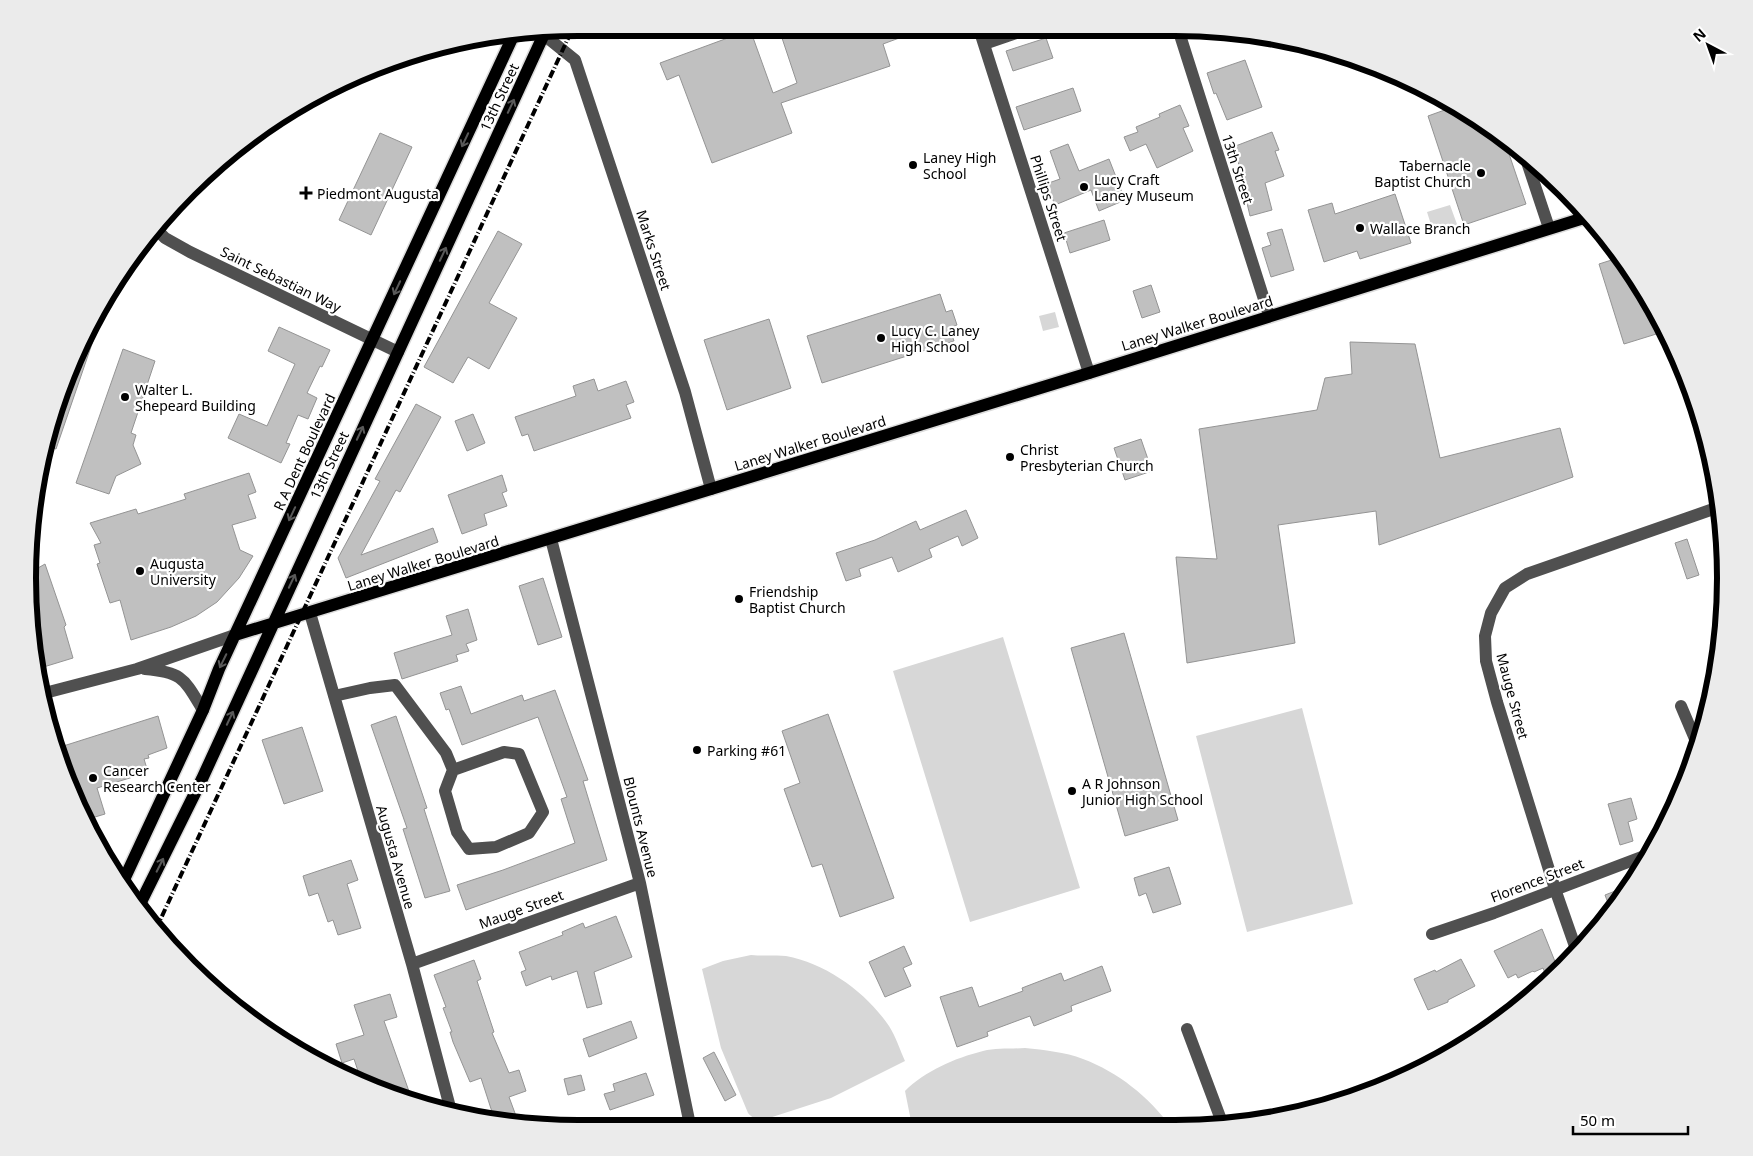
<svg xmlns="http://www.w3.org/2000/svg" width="1753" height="1156" viewBox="0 0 1753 1156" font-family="'Noto Sans',sans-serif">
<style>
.green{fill:#d7d7d7}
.building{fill:#c0c0c0;stroke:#949494}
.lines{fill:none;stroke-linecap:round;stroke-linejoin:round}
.major-casing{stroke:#dbdbdb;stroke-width:15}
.minor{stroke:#505050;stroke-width:12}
.major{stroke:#000;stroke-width:12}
.rail{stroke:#000;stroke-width:4;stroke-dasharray:8 2.5 1 2.5;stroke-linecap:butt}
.oneway{stroke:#595959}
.poi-dot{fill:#000;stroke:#fff;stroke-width:2}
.labels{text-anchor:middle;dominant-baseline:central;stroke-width:4.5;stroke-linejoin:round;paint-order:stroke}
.street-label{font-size:14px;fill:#000;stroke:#fff}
.poi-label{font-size:14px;fill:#000;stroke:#fff;text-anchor:start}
.rim{fill:none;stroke:#000;stroke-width:6}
</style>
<rect width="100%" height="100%" fill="#fff"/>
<path class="green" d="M1450 205 1458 227 1434 234 1427 212Z
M1055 312 1059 327 1043 331 1039 316Z
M1003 637 1080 888 970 922 893 671Z
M1302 708 1353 904 1247 932 1196 736Z
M751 955C762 956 774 955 786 956 827 964 866 992 889 1026 896 1037 900 1050 905 1061L831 1098 763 1120C756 1119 752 1118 748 1113L721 1048 702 969 723 961Z
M1025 1048C1044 1050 1065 1052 1083 1059 1118 1072 1149 1097 1171 1127L912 1126 905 1091C925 1071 955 1058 983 1051 996 1048 1011 1049 1025 1048Z"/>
<path class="building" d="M744 32H751L773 93 797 83 780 32H909L910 34 883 44 890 66 781 103 792 133 712 163 679 75 667 80 660 63Z
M1046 38 1053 58 1013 71 1006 51Z
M1245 60 1262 107 1227 120 1216 93 1214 94 1207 73Z
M1073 88 1081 111 1024 130 1016 107Z
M1180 105 1189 126 1183 128 1193 151 1157 168 1146 144 1130 151 1124 137 1138 132 1136 127 1160 117 1159 114Z
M1453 107 1505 142 1526 204 1464 225 1428 116Z
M1272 132 1279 150 1275 151 1284 176 1265 183 1272 210 1250 216 1247 203 1251 201 1233 147Z
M380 133 412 147 371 235 339 220Z
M1068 144 1079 171 1109 159 1125 200 1099 211 1091 190 1055 205 1046 184 1060 179 1050 151Z
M1395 194 1411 243 1360 259 1357 251 1324 262 1308 210 1332 203 1335 214Z
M1104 220 1110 240 1070 253 1064 233Z
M1282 229 1294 270 1271 277 1262 248 1271 245 1267 233Z
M498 231 522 244 489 303 517 318 489 369 468 357 453 383 424 367Z
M1621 257 1666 331 1624 344 1599 264Z
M1151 285 1160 312 1142 318 1133 291Z
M940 294 946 312 952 310 957 325 950 328 954 341 822 383 807 336Z
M769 319 791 388 727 410 704 340Z
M279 327 330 350 322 367 320 366 307 393 317 398 308 419 298 415 286 443 290 444 281 463 228 438 239 414 267 426 295 364 268 351Z
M89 333 95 335 56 449 46 446 69 368Z
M1350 342 1415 344 1440 458 1560 428 1573 477 1379 545 1376 511 1278 525 1295 643 1187 663 1176 557 1217 559 1199 429 1317 410 1325 378 1352 374Z
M123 349 155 361 131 433 136 435 133 445 141 464 116 476 109 494 76 483Z
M594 379 598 391 626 381 634 402 626 405 631 418 534 451 528 434 522 436 515 417 576 396 573 386Z
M416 404 441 417 400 492 396 490 361 555 433 528 438 542 346 578 338 558 380 481 375 479Z
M473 414 485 443 467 451 455 421Z
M1141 439 1152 471 1125 480 1114 448Z
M249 473 256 492 248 495 256 518 232 525 240 550 253 556 239 578 217 602 196 616 171 627 131 640 120 600 110 603 97 564 100 563 94 545 101 543 90 523 136 509 138 514 186 499 184 494Z
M502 475 507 491 502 493 507 506 484 514 487 525 462 534 448 495Z
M966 510 978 538 962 546 958 536 929 549 932 557 898 572 892 557 859 569 861 576 846 581 836 553 875 540 916 521 920 530Z
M1687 539 1699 575 1687 579 1675 543Z
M45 564 66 625 64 627 73 658 37 669 31 572Z
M543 578 562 637 538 645 519 586Z
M468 609 477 640 466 644 469 651 456 655 458 661 402 679 394 653 452 635 446 616Z
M1124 633 1178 820 1125 836 1071 648Z
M461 686 471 714 522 695 524 701 555 690 588 780 583 781 607 860 466 910 457 885 503 870 575 843 561 799 567 797 538 717 462 745 449 709 446 710 440 693Z
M828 714 894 898 840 917 822 864 812 867 784 789 800 783 782 731Z
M158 716 167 748 148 755 149 758 144 759 147 769 132 774 133 777 97 788 105 814 85 820 69 788 57 748Z
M396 716 427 808 424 809 450 891 425 898 403 829 407 828 371 725Z
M302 727 323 791 284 804 262 740Z
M1631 798 1637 819 1628 822 1633 841 1620 845 1608 804Z
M351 860 358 880 347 884 361 928 338 935 333 920 328 922 318 893 309 896 303 876Z
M1169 867 1181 904 1153 913 1146 893 1139 896 1134 878Z
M1628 886 1617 902 1611 911 1605 895Z
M616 916 632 957 594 972 602 1004 587 1008 577 971 552 980 551 976 526 986 521 972 526 970 519 952 563 935 562 932 583 923 585 928Z
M1542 929 1558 969 1545 973 1543 968 1534 972 1533 971 1518 978 1516 974 1508 978 1494 951Z
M904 946 912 964 903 968 911 986 885 997 869 962Z
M1461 959 1475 986 1448 1000V1002L1428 1010 1414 979 1435 970 1436 972Z
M474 960 481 979 477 981 494 1032 492 1033 509 1073 519 1070 526 1091 509 1097 519 1124H506L495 1121 481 1078 470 1082 453 1042 450 1032H452L443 1008 446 1007 434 975Z
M1102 966 1111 991 1071 1006 1072 1011 1034 1026 1030 1016 987 1032 988 1036 957 1047 940 997 972 987 979 1007 1023 991 1022 988 1061 973 1064 981Z
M390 994 397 1017 384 1021 411 1097 402 1100 362 1083 354 1059 342 1063 336 1044 364 1035 354 1005Z
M631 1021 637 1038 589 1057 583 1039Z
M714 1052 736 1095 725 1101 703 1058Z
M646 1073 654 1095 610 1110 604 1094 615 1091 613 1084Z
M581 1075 585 1090 568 1095 564 1079Z"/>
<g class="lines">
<defs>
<path id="major" d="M235 635 1089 373 1587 217
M122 884 203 710 219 669 515 32
M138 908 202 779 545 32"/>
</defs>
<use href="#major" class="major-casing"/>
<path class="minor" d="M980 32 1089 373
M1179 32 1269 315
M544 35 575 60 685 392 711 489
M984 44 1019 32
M1525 156 1549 228
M155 228 165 238 190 252 398 352
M551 539 640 883 690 1125
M310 613 412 964 451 1111
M145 669C183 672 184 679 203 710
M41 694 137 669 235 635
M334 696 370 688 395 685 446 753 453 770 445 791 457 832 469 849 496 847 529 833 543 812 519 754 504 752 453 770
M1681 706 1698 746
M1432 934 1494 913 1652 853
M1577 952 1555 889 1497 702 1486 661 1485 636 1491 613 1505 588 1527 574 1719 507
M412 964 640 883
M1187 1029 1223 1125"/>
<use href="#major" class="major"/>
<path class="rail" d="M156 929 571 32"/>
</g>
<defs><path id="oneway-shaft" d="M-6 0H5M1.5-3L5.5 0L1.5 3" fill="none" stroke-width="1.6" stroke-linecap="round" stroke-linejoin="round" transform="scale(1.25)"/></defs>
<g class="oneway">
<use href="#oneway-shaft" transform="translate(511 106) rotate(-65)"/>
<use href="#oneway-shaft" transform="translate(465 140) rotate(115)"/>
<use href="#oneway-shaft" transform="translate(443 254) rotate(-65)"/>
<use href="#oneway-shaft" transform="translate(397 288) rotate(115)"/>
<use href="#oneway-shaft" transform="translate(360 433) rotate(-65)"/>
<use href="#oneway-shaft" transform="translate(292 514) rotate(115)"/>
<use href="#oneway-shaft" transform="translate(292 581) rotate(-65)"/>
<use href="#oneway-shaft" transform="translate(223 661) rotate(116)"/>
<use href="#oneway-shaft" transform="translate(230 718) rotate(-65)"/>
<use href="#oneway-shaft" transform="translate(160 865) rotate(-63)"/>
</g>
<g class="poi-dot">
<circle cx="913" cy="165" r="5"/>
<circle cx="1481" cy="173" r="5"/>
<circle cx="1084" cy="187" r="5"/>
<path d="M303.5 185.5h5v5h5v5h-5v5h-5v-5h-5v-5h5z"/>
<circle cx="1360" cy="228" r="5"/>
<circle cx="881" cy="338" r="5"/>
<circle cx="125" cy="397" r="5"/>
<circle cx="1010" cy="457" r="5"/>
<circle cx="140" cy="571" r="5"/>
<circle cx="739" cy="599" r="5"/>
<circle cx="697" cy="750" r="5"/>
<circle cx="93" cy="778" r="5"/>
<circle cx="1072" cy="791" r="5"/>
</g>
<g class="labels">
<g class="street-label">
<text transform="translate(499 97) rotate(-65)">13th Street</text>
<text transform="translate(1238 169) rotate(72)">13th Street</text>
<text transform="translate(1049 198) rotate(72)">Phillips Street</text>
<text transform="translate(654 250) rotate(72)">Marks Street</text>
<text transform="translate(281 279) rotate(26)">Saint Sebastian Way</text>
<text transform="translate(1197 323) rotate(-17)">Laney Walker Boulevard</text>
<text transform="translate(810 443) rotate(-17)">Laney Walker Boulevard</text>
<text transform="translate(304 452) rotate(-65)">R A Dent Boulevard</text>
<text transform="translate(329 465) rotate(-65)">13th Street</text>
<text transform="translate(423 563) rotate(-17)">Laney Walker Boulevard</text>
<text transform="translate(1513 696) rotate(75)">Mauge Street</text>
<text transform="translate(641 827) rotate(76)">Blounts Avenue</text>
<text transform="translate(396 857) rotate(74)">Augusta Avenue</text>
<text transform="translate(1537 880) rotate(-21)">Florence Street</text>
<text transform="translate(521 909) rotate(-20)">Mauge Street</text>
</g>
<g class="poi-label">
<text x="923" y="157">Laney High<tspan x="923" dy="16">School</tspan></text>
<text x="1471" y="165" text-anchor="end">Tabernacle<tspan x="1471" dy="16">Baptist Church</tspan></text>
<text x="1094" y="179">Lucy Craft<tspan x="1094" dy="16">Laney Museum</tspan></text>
<text x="317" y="193">Piedmont Augusta</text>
<text x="1370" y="228">Wallace Branch</text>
<text x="891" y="330">Lucy C. Laney<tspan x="891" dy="16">High School</tspan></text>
<text x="135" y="389">Walter L.<tspan x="135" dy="16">Shepeard Building</tspan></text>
<text x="1020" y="449">Christ<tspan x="1020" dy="16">Presbyterian Church</tspan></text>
<text x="150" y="563">Augusta<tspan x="150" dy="16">University</tspan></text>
<text x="749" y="591">Friendship<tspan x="749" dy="16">Baptist Church</tspan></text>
<text x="707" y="750">Parking #61</text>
<text x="103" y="770">Cancer<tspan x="103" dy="16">Research Center</tspan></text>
<text x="1082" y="783">A R Johnson<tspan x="1082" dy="16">Junior High School</tspan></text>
</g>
</g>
<path d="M0 0H1753V1156H0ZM578 36H1175A542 542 0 0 1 1717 578V578A542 542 0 0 1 1175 1120H578A542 542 0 0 1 36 578V578A542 542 0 0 1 578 36Z" fill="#ebebeb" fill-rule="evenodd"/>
<path class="rim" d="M578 36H1175A542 542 0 0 1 1717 578V578A542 542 0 0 1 1175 1120H578A542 542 0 0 1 36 578V578A542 542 0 0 1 578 36Z"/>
<g transform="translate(1708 45) rotate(319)" stroke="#ffffff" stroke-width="4" paint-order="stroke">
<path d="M0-4L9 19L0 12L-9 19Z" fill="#000000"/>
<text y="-8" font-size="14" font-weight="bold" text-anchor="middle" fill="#000000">N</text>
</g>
<path d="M1573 1126v8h115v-8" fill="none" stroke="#000000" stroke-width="2.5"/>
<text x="1580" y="1126" font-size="15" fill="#000000" stroke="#ffffff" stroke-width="4" paint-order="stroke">50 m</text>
</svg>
